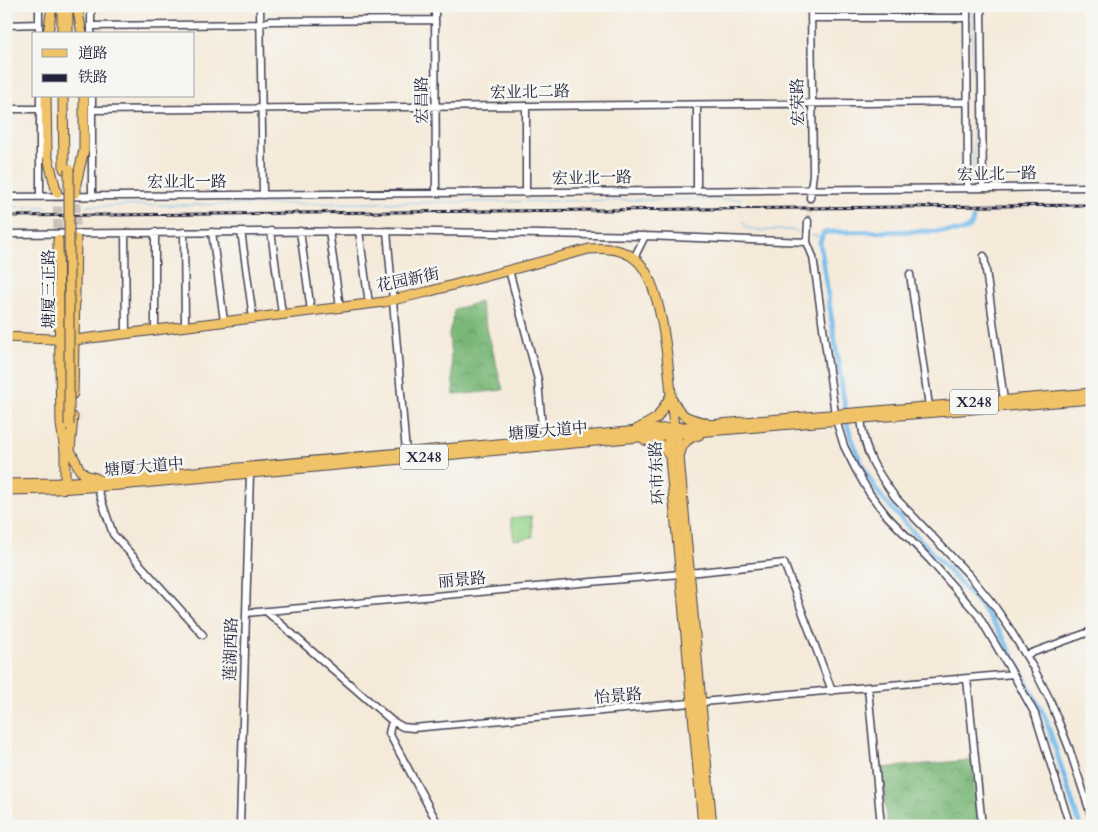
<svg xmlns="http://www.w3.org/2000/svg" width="1098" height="832" viewBox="0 0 1098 832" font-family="Cardo,'Noto Serif SC',serif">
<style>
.forest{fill:url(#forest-crowns);stroke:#4e6c59}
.park{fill:#97d68b;stroke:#5c7c63}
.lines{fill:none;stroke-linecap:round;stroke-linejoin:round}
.stream{stroke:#75bced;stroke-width:1}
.canal{stroke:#75bced;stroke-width:5}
.minor-tunnel{stroke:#cbc2b9;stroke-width:6;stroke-dasharray:6 3;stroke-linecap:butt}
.major-tunnel{stroke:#cbc2b9;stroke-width:9;stroke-dasharray:9 4.5;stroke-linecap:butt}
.minor-casing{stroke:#424053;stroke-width:9}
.major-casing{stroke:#424053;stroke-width:11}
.minor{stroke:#fff;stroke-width:6}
.major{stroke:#f0c369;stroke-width:9}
.rail-casing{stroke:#22223b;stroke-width:3}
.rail{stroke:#f6f6f2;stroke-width:1;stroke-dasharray:4;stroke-linecap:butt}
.major-bridge-casing{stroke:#424053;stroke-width:11;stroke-linecap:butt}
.major-bridge{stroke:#f0c369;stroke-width:9}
.labels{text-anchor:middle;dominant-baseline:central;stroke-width:5;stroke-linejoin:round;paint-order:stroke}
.shield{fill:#f6f6f2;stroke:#626272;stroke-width:1}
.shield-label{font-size:15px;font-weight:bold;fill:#22223b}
.street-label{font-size:16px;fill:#22223b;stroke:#f6f6f2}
</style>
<defs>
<pattern id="forest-crowns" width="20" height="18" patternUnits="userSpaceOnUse" patternTransform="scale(1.25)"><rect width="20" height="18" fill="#79b777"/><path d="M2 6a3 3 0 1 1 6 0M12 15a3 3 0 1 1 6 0" fill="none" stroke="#639463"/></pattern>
</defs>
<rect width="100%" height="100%" fill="#f6f6f2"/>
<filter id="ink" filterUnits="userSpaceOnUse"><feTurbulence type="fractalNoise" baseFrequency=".02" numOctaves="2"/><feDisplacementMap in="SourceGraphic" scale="10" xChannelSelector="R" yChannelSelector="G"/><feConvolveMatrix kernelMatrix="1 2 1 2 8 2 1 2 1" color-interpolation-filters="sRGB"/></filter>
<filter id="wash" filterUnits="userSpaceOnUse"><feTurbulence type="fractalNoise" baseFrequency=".0096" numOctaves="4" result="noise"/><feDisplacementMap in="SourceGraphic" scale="20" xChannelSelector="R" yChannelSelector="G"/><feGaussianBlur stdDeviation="1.12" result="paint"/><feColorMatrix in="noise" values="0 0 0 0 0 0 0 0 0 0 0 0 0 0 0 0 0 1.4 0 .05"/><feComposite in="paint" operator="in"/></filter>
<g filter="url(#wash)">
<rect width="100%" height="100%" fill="#f5ead9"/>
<path class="forest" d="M480 302 503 390 454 395 449 335 455 309Z
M972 760 978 826H887L882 768Z"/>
<path class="park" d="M531 516 533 537 514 540 511 518Z"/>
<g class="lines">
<path class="stream" d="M972 6 974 180
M87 206 741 199
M6 207H48
M743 221 747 228 756 230H793L798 232
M812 235 821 237"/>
<path class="canal" d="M973 219C972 226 969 228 963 231L827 232 823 234 820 242 848 427C856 453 866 477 883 499L981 606 1000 632 1046 719 1080 826"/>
</g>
</g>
<g filter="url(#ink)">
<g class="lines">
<path class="minor-tunnel" d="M808 221 810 198"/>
<path class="major-tunnel" d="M57 193 58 240
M76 239V193"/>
<defs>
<path id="minor" d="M39 6V34
M91 6V34
M260 6 263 195
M435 6 436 193
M967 6 968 188
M981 6 983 188
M811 18H967
M6 25 39 24
M91 26 260 24 270 21 435 20
M40 96V197
M92 96V196
M697 105V191
M6 109H40
M92 110 967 102
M526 193V106
M6 197 1092 187
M810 198 813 174 811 6
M808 221 807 242 813 257 816 277 835 414
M241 231 253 318
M271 231 282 314
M300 231 311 311
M329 231 340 307
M359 231 369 304
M387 231 406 452
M155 232V330
M184 232 185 326
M212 232 224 321
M125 233 126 333
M6 234 387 231 645 236 807 242
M984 256 1004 400
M634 258 645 236
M509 270 538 380 543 440
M910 274 929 406
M861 418C864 453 875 469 895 497L969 575 993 604 1008 626 1034 669 1050 700 1069 748 1092 818
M836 420 844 446 856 470 870 494 887 516 930 560 978 615 1013 674 1035 714 1070 826
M97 487 113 534 203 635
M689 573 784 563 832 691
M267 612 392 721 403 727 413 728 1013 674
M246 613 680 574
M1026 655 1092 631
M967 679 982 826
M868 688 881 826
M392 721 389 733 439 826
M240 826 250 473"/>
<path id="major" d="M62 6V34
M68 6V34
M77 6 82 34
M48 34 52 6
M46 96 47 154 57 193
M63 96 64 169
M76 193V183L84 150V96
M58 240 61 424 65 451
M6 337 74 340 384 302 427 292 589 249C605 248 620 248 634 258 666 280 670 390 674 428L677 434 712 826
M73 394 76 239
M673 401C682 418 688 418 706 423
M73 417 70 450 80 470 85 475 96 478
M636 430 657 418 670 397
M670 432 668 435 703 826
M645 440 659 443 670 456
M65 445V482
M680 454C682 443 688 438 699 435
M6 484 57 483 120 479 660 429 1092 393
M6 490 57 489 120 485 661 435 1092 399"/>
</defs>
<use href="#minor" class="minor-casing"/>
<use href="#major" class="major-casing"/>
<use href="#minor" class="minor"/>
<use href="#major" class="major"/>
<defs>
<path id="rail" d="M6 216 1092 205"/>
</defs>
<use href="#rail" class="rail-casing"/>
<use href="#rail" class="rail"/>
<defs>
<path id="major-bridge" d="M69 169V425"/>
</defs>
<use href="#major-bridge" class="major-bridge-casing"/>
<use href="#major-bridge" class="major-bridge"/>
</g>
</g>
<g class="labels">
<g class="shield">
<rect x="950" y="389.5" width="48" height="25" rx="4"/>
<rect x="400" y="444.5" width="48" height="25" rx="4"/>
</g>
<g class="shield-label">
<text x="974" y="402">X248</text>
<text x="424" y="457">X248</text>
</g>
<g class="street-label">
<text transform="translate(530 92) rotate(-1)">宏业北二路</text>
<text transform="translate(422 100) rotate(-90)">宏昌路</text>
<text transform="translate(798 102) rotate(-91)">宏荣路</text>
<text transform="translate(997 174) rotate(-1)">宏业北一路</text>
<text transform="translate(592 178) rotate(-1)">宏业北一路</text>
<text x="187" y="182">宏业北一路</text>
<text transform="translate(408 280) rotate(-12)">花园新街</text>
<text transform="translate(49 289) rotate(-90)">塘厦三正路</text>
<text transform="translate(548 431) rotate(-5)">塘厦大道中</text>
<text transform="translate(144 467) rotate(-5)">塘厦大道中</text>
<text transform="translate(657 473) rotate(-93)">环市东路</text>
<text transform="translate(462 580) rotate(-5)">丽景路</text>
<text transform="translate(231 649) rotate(-88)">莲湖西路</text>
<text transform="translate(618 696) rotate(-5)">怡景路</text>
</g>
</g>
<rect width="1098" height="832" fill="none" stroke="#f6f6f2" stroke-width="25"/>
<rect x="32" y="32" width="162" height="65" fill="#f6f6f2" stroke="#a1a1a9"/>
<rect x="42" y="49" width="25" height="8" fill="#f0c369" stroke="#a1a1a9"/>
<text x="78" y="58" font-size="15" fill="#22223b">道路</text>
<rect x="42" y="74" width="25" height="8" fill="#22223b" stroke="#a1a1a9"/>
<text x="78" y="82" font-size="15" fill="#22223b">铁路</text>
</svg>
